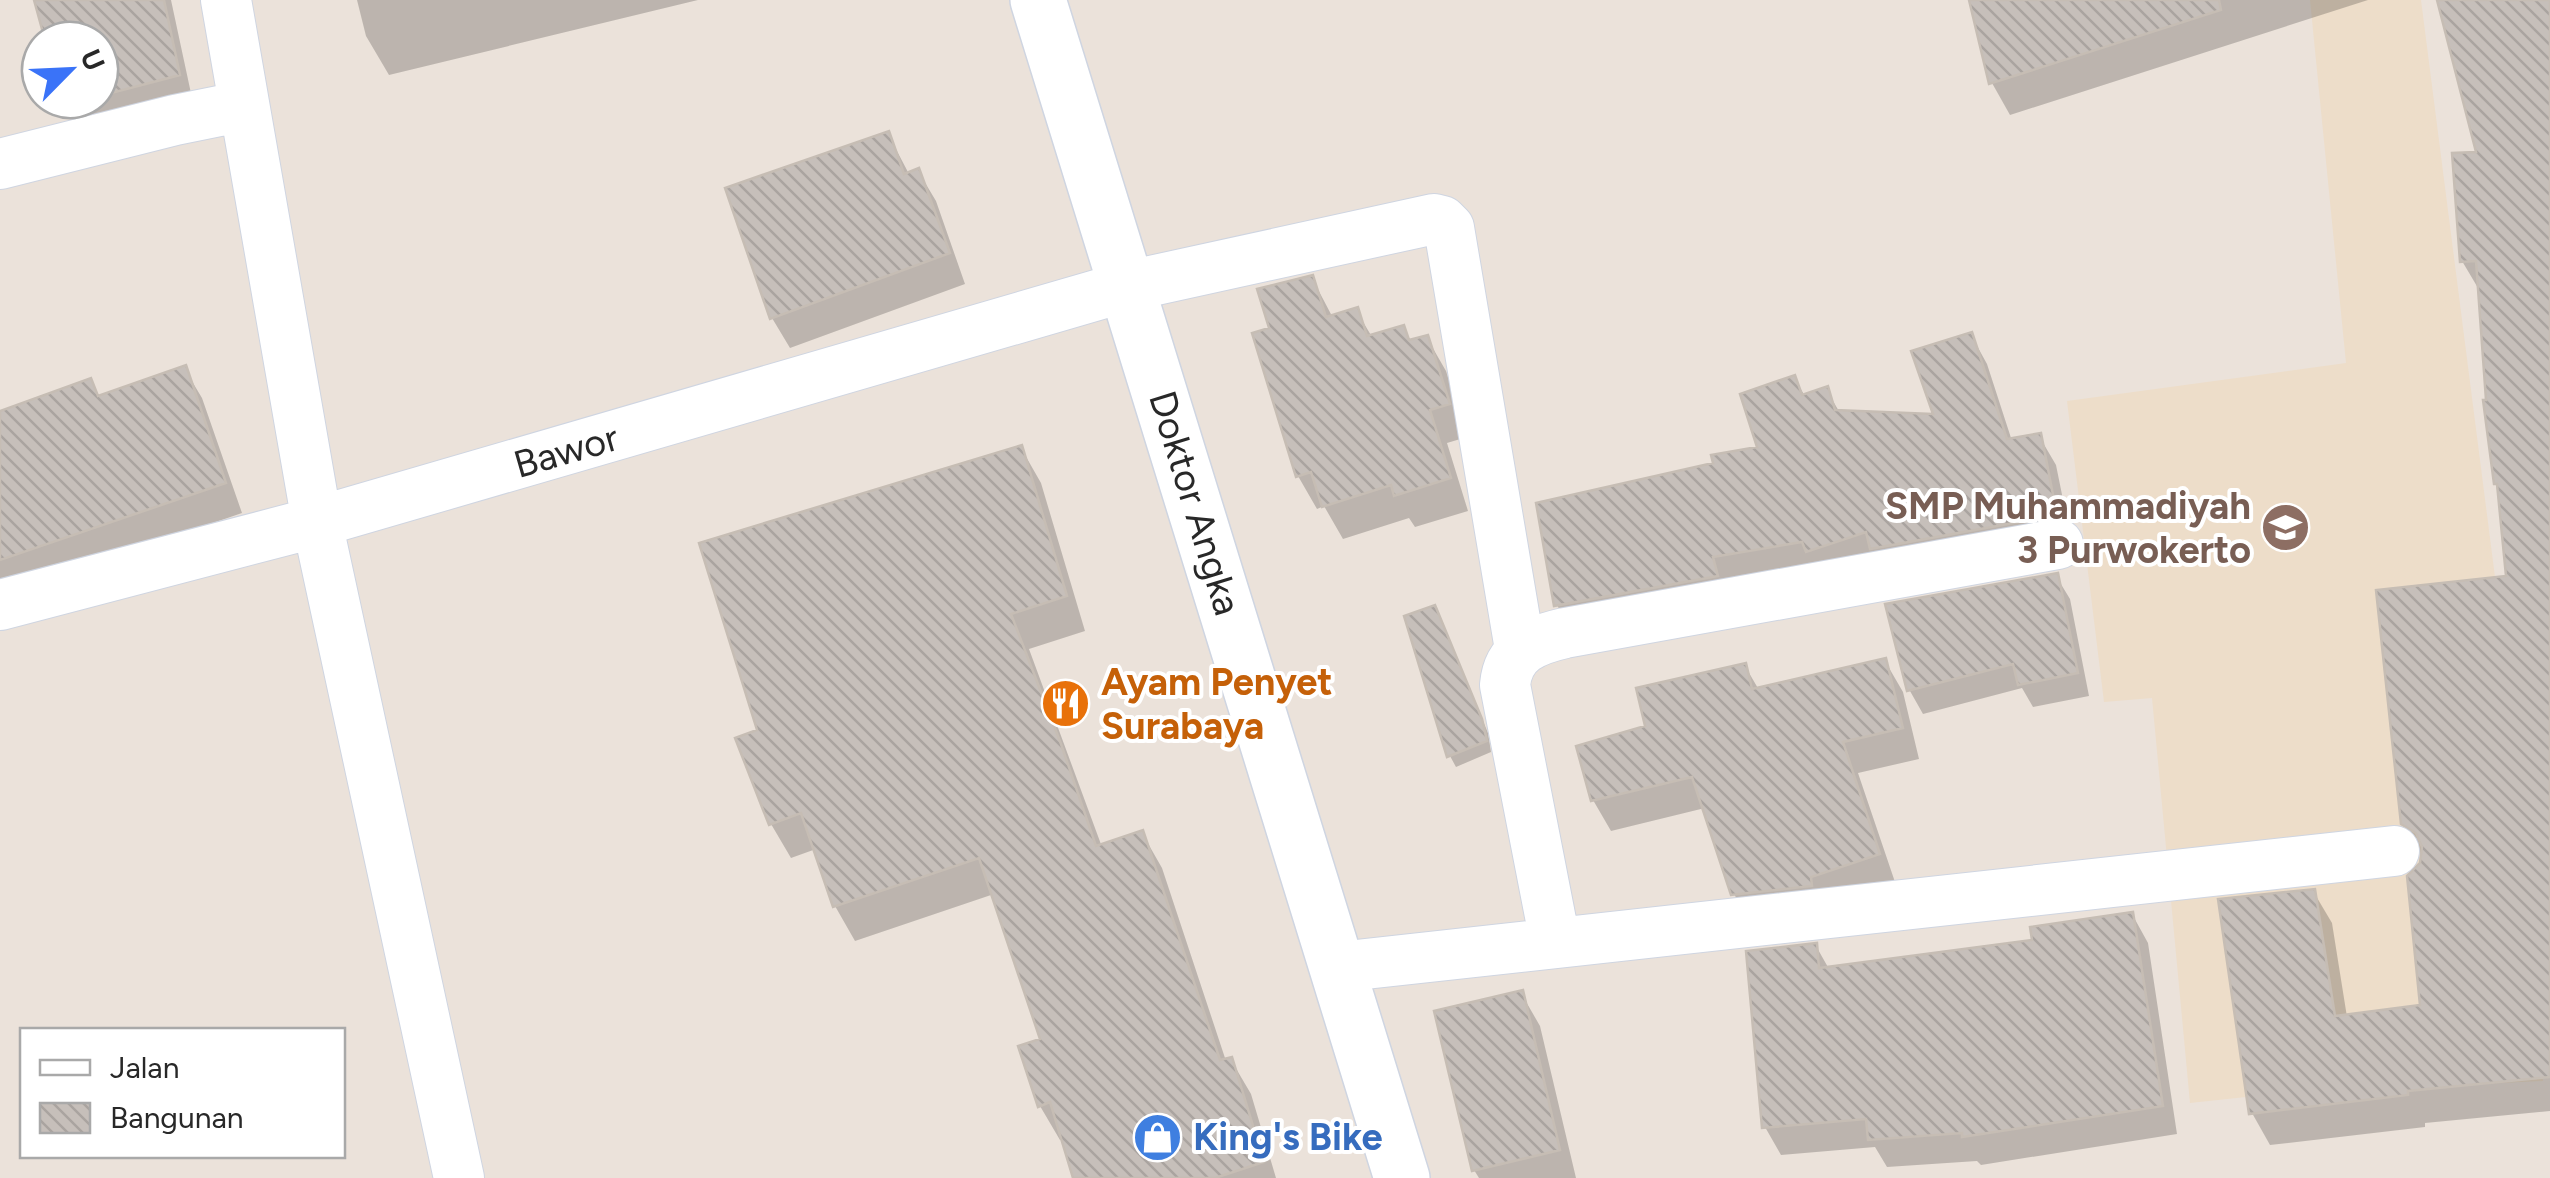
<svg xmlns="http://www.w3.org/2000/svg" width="2550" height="1178" viewBox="0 0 2550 1178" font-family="Figtree,sans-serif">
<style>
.education{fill:#edddc9}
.shadow{fill:#0003}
.building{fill:url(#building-back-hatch);stroke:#c6bdb4;stroke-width:2.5}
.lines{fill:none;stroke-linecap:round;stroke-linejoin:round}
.minor-casing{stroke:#cfd5e1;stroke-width:52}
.tertiary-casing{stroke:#cfd5e1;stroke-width:58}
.minor{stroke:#fff;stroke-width:50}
.tertiary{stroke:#fff;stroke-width:55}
.labels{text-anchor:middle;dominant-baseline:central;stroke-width:8;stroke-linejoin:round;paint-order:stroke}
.street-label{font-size:38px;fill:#282828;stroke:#fff}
.education-label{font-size:38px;font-weight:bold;fill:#785e54;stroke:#fff;text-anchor:end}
.food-label{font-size:38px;font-weight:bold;fill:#c56008;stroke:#fff;text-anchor:start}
.shop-label{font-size:38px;font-weight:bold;fill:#366cbe;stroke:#fff;text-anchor:start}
</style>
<defs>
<pattern id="building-back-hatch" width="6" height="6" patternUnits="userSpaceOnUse" patternTransform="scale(2.5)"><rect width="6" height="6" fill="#c6bfba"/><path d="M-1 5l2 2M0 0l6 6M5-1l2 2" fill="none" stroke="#aaa4a0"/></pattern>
</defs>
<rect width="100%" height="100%" fill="#ebe2da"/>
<path class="education" d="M2310 0H2421L2505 655 2543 1081 2274 1094 2190 1103 2152 698 2104 702 2067 401 2346 363Z"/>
<path class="shadow" d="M36 0H171L192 98 80 128 65 100H100V40H48Z
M357 0H698L389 75 366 36Z
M1972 0H2368L2010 115 1992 83Z
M2440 0H2550V1111L2425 1123V1127L2270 1145 2252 1113 2313 891 2332 923 2347 1017 2423 1007V857L2403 823 2509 578 2496 483 2481 293 2462 261 2480 154Z
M888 134 909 174 918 171 936 201 965 284 790 348 772 318Z
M1312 278 1333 318 1356 310 1372 337 1403 328 1411 342 1427 338 1446 371 1467 437 1447 443 1468 511 1415 527 1409 518 1343 539 1324 506 1317 509 1298 476 1272 330Z
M1971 335 1987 364 2012 441 2039 436 2056 465 2070 534 1573 634 1557 605 1716 465 1761 449 1794 378 1805 396 1826 389 1840 413 1937 417Z
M184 368 202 398 242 513 0 596V413L90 381 100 398Z
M1021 448 1041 483 1085 631 1029 649 1102 847 1142 833 1162 868 1226 1061 1231 1060 1251 1094 1276 1178H1076L1064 1139 1060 1140 1040 1106 1043 1041 994 894 855 941 835 906 816 849 791 858 771 824 760 731Z
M2056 576 2070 599 2089 696 2033 707 2022 688 1923 714 1910 691 1888 606Z
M1440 619 1488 733 1491 752 1456 767 1450 756Z
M1885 661 1903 692 1919 759 1858 773 1896 885 1752 925 1734 894 1705 808 1611 831 1593 800 1648 728 1745 666 1759 690Z
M2132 914 2148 943 2177 1134 1981 1165 1977 1161 1887 1167 1875 1147 1781 1155 1765 1127 1816 946 1829 969 2035 943Z
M1521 993 1540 1026 1576 1178H1479L1474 1170Z"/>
<path class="building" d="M34 0H164L180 75 100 96V40H45Z
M1969 0H2219L2221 10 1989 84Z
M2437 0H2550V1077L2408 1091V1095L2249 1114 2218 899 2315 889 2335 1016 2420 1005 2407 876 2420 863 2422 847 2416 833 2401 824 2376 590 2506 576 2497 484H2494L2483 400H2486L2476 261 2460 262 2452 153 2476 152Z
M889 131 904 174 919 168 950 253 770 319 725 188Z
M1313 275 1326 317 1358 307 1367 336 1404 325 1409 340 1428 335 1450 404 1430 410 1451 478 1394 496 1391 485 1322 507 1311 472 1296 477 1252 333 1269 328 1257 289Z
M1972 332 2007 439 2041 433 2055 505 2044 507 2046 517 1870 549 1866 532 1806 552 1802 542 1713 557 1718 576 1554 606 1536 503 1713 463 1711 455 1757 447 1740 394 1795 375 1802 395 1828 386 1835 410 1933 414 1911 351Z
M186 365 226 483 0 560V411L91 378 98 396Z
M1022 445 1067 596 1011 614 1061 744 1096 846 1143 830 1220 1060 1232 1057 1264 1162 1215 1178H1073L1050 1102 1038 1107 1018 1046 1040 1039 979 858 833 907 801 813 769 825 735 738 757 730 699 543Z
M2058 573 2078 673 2018 685 2013 664 1907 691 1885 604Z
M1435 605 1482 719 1487 741 1447 757 1404 616Z
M1886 658 1903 728 1843 742 1880 854 1811 877 1812 886 1731 895 1692 777 1591 801 1576 746 1645 726 1636 688 1746 663 1752 689Z
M2133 912 2163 1106 1962 1137V1133L1868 1140 1866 1119 1762 1128 1746 951 1817 943 1819 968 2032 940 2030 927Z
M1523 990 1560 1150 1472 1171 1434 1011Z"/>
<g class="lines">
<defs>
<path id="minor" d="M226 0 317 522 459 1178
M0 164 175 120 244 106
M0 605 317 522 1128 286 1434 219 1442 221 1449 228 1520 649
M1555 941 1505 685C1508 650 1534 640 1565 633L2058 544
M1338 967 2394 851"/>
<path id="tertiary" d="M1038 0 1402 1178"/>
</defs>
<use href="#minor" class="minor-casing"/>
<use href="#tertiary" class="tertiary-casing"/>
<use href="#minor" class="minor"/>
<use href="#tertiary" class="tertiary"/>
</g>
<defs>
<symbol id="school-disc" viewBox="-11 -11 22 22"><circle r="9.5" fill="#8d6e63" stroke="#fff"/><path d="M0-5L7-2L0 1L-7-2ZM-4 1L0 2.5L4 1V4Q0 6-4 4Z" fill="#fff"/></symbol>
<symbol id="restaurant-disc" viewBox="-11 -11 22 22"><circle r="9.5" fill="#e8710a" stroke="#fff"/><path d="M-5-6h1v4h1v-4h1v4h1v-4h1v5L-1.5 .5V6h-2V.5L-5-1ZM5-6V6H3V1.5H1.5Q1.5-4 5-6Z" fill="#fff"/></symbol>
<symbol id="shop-disc" viewBox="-11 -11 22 22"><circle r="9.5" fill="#3f7fe0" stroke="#fff"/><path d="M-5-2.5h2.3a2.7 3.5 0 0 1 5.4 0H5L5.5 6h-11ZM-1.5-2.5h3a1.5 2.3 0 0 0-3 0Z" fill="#fff"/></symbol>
</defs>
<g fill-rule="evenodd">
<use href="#school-disc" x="2258" y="500" width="55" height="55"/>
<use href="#restaurant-disc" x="1038" y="676" width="55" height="55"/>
<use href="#shop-disc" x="1130" y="1110" width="55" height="55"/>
</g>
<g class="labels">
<g class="street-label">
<text transform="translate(566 451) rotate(-16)">Bawor</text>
<text transform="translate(1195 503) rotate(73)">Doktor Angka</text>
</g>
<g class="education-label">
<text x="2251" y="506">SMP Muhammadiyah<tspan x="2251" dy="44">3 Purwokerto</tspan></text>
</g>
<g class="food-label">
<text x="1101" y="682">Ayam Penyet<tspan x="1101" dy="44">Surabaya</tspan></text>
</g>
<g class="shop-label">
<text x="1193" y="1137">King's Bike</text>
</g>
</g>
<rect x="20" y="1028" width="325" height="130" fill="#ffffff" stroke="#a9a9a9" stroke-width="2.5"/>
<rect x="40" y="1060" width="50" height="15" fill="#ffffff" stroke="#a9a9a9" stroke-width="2.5"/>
<text x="110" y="1078" font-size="30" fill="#282828">Jalan</text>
<rect x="40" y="1103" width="50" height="30" fill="url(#building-back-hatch)" stroke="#a9a9a9" stroke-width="2.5"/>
<text x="110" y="1128" font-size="30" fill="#282828">Bangunan</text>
<g transform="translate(70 70) rotate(66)"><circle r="48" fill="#ffffff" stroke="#a9a9a9" stroke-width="2.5"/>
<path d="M0-8L18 38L0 25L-18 38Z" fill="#3a73f8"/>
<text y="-15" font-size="28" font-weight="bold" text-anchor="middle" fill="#282828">U</text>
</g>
</svg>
